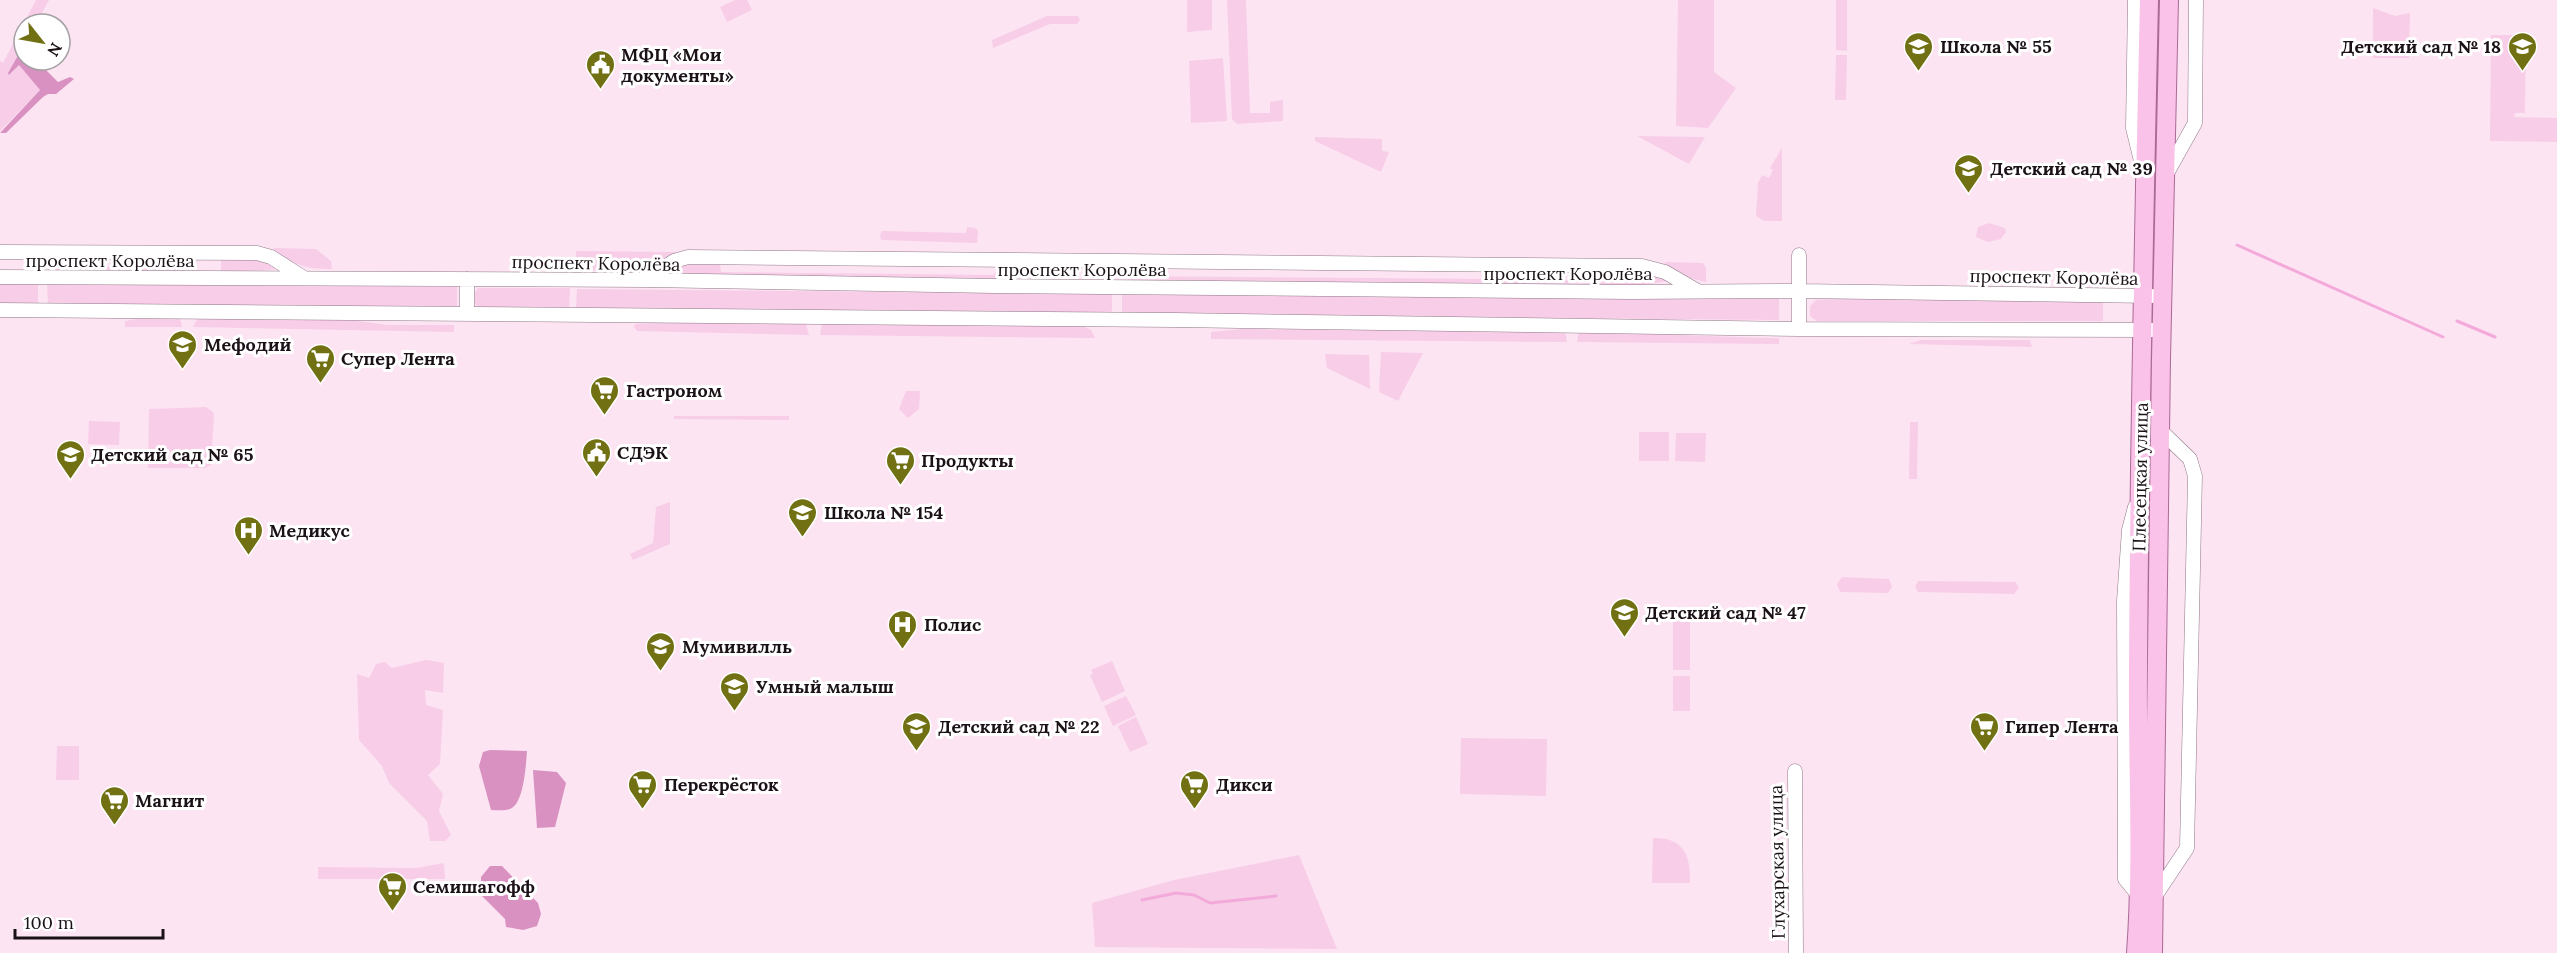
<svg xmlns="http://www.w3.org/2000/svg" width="2557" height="953" viewBox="0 0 2557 953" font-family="Lora,serif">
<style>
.green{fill:#f7cde8}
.forest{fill:#d991c1}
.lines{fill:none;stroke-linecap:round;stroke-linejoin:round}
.stream{stroke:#f3aada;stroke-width:3}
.minor-casing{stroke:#8e7886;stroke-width:15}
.major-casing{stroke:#a96a95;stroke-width:20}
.minor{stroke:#fff;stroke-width:14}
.major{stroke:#fac2e8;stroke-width:18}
.labels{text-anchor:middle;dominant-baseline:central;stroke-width:6;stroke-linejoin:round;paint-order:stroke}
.poi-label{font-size:18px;font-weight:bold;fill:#1b1218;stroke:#fff;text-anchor:start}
.street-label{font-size:18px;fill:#1b1218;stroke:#fff}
</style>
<rect width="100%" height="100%" fill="#fde4f3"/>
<path class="green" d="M36 0H49L36 24H24V45L8 73 10 75 19 65 40 90 0 131V61L3 63Z
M735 0H747L752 10 727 22 720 7Z
M1187 0H1212V30L1187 32Z
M1227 0H1246L1250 113H1270V102L1283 100V121L1237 124 1232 119Z
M1678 0H1714V72L1736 88 1708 128 1676 126Z
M1836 0H1847V51L1836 50Z
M2373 8 2395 16 2410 13 2409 58H2373Z
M1047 16H1078L1080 20 1077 24H1050L993 48 992 40Z
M2491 35H2526L2525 113H2515L2514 117 2557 118V142L2490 141Z
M1836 55H1847L1846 100H1835Z
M1223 58 1227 121 1191 123 1189 61Z
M1637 136 1705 137 1689 164Z
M1315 137 1382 139V151L1389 152 1381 172 1315 141Z
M1782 148V221H1764L1756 216 1758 183 1762 175 1769 178 1773 170 1770 168Z
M1989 223 2005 228 2006 232 2001 239 1988 242 1976 237 1978 227Z
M967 227 975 228 978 231 977 243 881 240 880 235 882 231 966 233Z
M274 248 316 249 331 261 332 269C303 269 298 265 273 252Z
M576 251 675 252 676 254 655 266 635 272 576 270Z
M47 258H55V266L176 267V259H184V273L48 271Z
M221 259C242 259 260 257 278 269L221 273Z
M1665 262 1703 263 1706 268V282L1690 278 1664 265Z
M689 263 720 264 721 272 993 275 1002 267 1023 266V276L993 280 707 276 669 272Z
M1624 272 1657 275 1668 281 1631 287 1128 281V276L1618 280 1619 274Z
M0 282 38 283V304L0 303Z
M47 283 457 287V308L48 304Z
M478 288H570L569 309 479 308C472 303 473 293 478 288Z
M577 289 1112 294V314L576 309Z
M1122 294 1779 299V320L1122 314Z
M1860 297 2103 302V321H1817L1810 316V306L1816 300Z
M149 317 180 318 182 327H125V321Z
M198 318 352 320 387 325H454V332L193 327Z
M662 322 806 324 809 335 637 331 634 327 635 324Z
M822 324 1083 326 1091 330 1095 338 820 335Z
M1243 329 1565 331 1567 342 1211 339V332Z
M1579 331C1646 333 1712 337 1779 338V344L1577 342Z
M1921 340H2030L2032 347 1909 344Z
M1381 352 1423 353 1398 401 1379 392Z
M1325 354 1369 355 1370 389 1327 368Z
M906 391H920L919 409 908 418 899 409Z
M206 407 213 412 214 415 211 465 205 468H148L149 409Z
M674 416H789V420L674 419Z
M89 421 120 422 119 445 88 444Z
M1910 422H1918L1917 479H1909Z
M1639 432H1669V461H1639Z
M1676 433H1706L1705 462 1675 461Z
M670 502V544L633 560 630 554 653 543 656 507Z
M1842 577 1889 579 1892 587 1888 593 1840 592 1837 584Z
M1918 581 2015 582 2019 588 2014 594 1918 592 1915 587Z
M1673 620H1690V670H1673Z
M426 660 444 663 443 693 425 690 426 705 443 710 440 764 428 775 443 794 439 811 451 835 445 841H430L427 821 389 783 382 766 359 740 357 674 369 678 376 664 385 662 392 668Z
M1112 661 1125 691 1102 702 1090 675 1093 674 1091 670Z
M1673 676H1690V711H1673Z
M1126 696 1136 715 1113 726 1104 706Z
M1136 717 1148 744 1130 752 1118 726Z
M1461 738 1547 739 1546 796 1460 794Z
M57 746H79V780H56Z
M1653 838C1684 837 1691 856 1690 883H1652Z
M1299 855 1337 949 1095 947 1092 903 1174 880Z
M444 863 445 879H318V867L416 868Z"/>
<path class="forest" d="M24 45V60H43V67L58 82 70 77 74 79 56 94H48L43 97 6 133H0L40 90 19 65 9 75 8 73Z
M490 750 527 751C526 764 524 804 510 809 505 811 497 810 491 810L479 766 483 752Z
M533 770 557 772 566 783 555 827 537 828Z
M490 866H502L538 903 541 914 537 926 523 930 506 927 505 919 481 895V877Z"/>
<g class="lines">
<path class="stream" d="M2237 245 2443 337
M2457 321 2495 337
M1142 900 1176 893 1194 895 1210 903 1276 896"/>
<defs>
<path id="minor" d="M2135 0 2133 128 2142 165
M2167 173 2195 123 2196 0
M0 252 257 253 271 257 304 278
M1799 255V329
M0 277 646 280 994 286 1631 292 1798 291 2152 296
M646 280 674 261 688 257 1642 266 1665 272 1696 290
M0 310 1174 320 1799 329 2152 330
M467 314V279
M2135 507 2129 530 2124 601 2125 879 2140 897
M1795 771 1796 953
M2153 899 2187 848 2195 476 2190 459 2161 431"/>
<path id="major" d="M2136 953C2143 859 2137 765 2138 671 2139 447 2144 223 2149 0
M2153 953 2161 359 2169 0"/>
</defs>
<use href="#minor" class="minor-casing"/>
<use href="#major" class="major-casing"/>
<use href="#minor" class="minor"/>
<use href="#major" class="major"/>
</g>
<defs>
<symbol id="school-pin" viewBox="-11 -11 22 30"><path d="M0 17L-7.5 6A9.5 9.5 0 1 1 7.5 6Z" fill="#717012" stroke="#fff"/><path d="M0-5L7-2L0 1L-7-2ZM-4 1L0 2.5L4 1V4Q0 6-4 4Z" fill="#fff"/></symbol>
<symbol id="civic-pin" viewBox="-11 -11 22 30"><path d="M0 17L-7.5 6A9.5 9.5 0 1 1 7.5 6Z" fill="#717012" stroke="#fff"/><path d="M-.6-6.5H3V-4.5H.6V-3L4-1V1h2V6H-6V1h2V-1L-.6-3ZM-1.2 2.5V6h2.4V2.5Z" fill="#fff"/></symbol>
<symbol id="supermarket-pin" viewBox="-11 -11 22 30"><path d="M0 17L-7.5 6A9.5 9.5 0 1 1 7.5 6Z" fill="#717012" stroke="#fff"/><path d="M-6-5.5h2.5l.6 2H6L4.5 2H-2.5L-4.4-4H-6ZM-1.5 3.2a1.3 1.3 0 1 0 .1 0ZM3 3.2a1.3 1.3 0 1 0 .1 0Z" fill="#fff"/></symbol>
<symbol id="hospital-pin" viewBox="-11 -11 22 30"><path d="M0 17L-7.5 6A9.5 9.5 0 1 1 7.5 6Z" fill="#717012" stroke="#fff"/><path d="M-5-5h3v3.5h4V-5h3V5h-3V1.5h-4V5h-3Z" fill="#fff"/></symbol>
</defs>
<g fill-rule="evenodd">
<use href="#school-pin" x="1902" y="30" width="33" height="45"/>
<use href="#school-pin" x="2506" y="30" width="33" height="45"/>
<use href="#civic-pin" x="584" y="48" width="33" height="45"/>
<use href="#school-pin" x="1952" y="152" width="33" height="45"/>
<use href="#school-pin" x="166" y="328" width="33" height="45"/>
<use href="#supermarket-pin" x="304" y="342" width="33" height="45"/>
<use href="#supermarket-pin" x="588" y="374" width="33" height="45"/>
<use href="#civic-pin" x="580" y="436" width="33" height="45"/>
<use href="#school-pin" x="54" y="438" width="33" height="45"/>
<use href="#supermarket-pin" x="884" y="444" width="33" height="45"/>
<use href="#school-pin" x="786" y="496" width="33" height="45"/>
<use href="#hospital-pin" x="232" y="514" width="33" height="45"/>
<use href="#school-pin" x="1608" y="596" width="33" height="45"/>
<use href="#hospital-pin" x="886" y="608" width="33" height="45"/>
<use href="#school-pin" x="644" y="630" width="33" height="45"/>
<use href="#school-pin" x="718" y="670" width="33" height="45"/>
<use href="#school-pin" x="900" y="710" width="33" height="45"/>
<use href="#supermarket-pin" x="1968" y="710" width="33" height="45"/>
<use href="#supermarket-pin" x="626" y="768" width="33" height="45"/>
<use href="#supermarket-pin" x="1178" y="768" width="33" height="45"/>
<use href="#supermarket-pin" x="98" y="784" width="33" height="45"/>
<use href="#supermarket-pin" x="376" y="870" width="33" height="45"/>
</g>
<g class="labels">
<g class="poi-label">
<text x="1940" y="46">Школа № 55</text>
<text x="2501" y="46" text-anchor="end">Детский сад № 18</text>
<text x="621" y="54">МФЦ «Мои<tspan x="621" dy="21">документы»</tspan></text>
<text x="1990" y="168">Детский сад № 39</text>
<text x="204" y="344">Мефодий</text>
<text x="341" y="358">Супер Лента</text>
<text x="626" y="390">Гастроном</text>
<text x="617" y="452">СДЭК</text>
<text x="91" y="454">Детский сад № 65</text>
<text x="921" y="460">Продукты</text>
<text x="824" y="512">Школа № 154</text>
<text x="269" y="530">Медикус</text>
<text x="1645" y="612">Детский сад № 47</text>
<text x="924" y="624">Полис</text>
<text x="682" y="646">Мумивилль</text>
<text x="756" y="686">Умный малыш</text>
<text x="938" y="726">Детский сад № 22</text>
<text x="2005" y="726">Гипер Лента</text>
<text x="664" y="784">Перекрёсток</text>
<text x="1216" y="784">Дикси</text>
<text x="135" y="800">Магнит</text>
<text x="413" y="886">Семишагофф</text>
</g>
<g class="street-label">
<text x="110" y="260">проспект Королёва</text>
<text transform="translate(596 263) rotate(1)">проспект Королёва</text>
<text x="1082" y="269">проспект Королёва</text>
<text x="1568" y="273">проспект Королёва</text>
<text transform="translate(2054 277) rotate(1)">проспект Королёва</text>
<text transform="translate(2140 477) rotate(-89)">Плесецкая улица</text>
<text transform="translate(1777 862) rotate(-91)">Глухарская улица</text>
</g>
</g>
<g transform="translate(42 42) rotate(121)"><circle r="28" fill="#ffffff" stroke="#a4a0a3" stroke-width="1.5"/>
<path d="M0-4.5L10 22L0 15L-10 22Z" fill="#717012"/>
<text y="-9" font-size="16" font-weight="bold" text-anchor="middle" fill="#1b1218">N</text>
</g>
<path d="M15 929v9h148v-9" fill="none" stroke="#1b1218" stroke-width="3"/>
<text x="24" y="929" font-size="18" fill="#1b1218" stroke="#ffffff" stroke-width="4.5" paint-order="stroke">100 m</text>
</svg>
